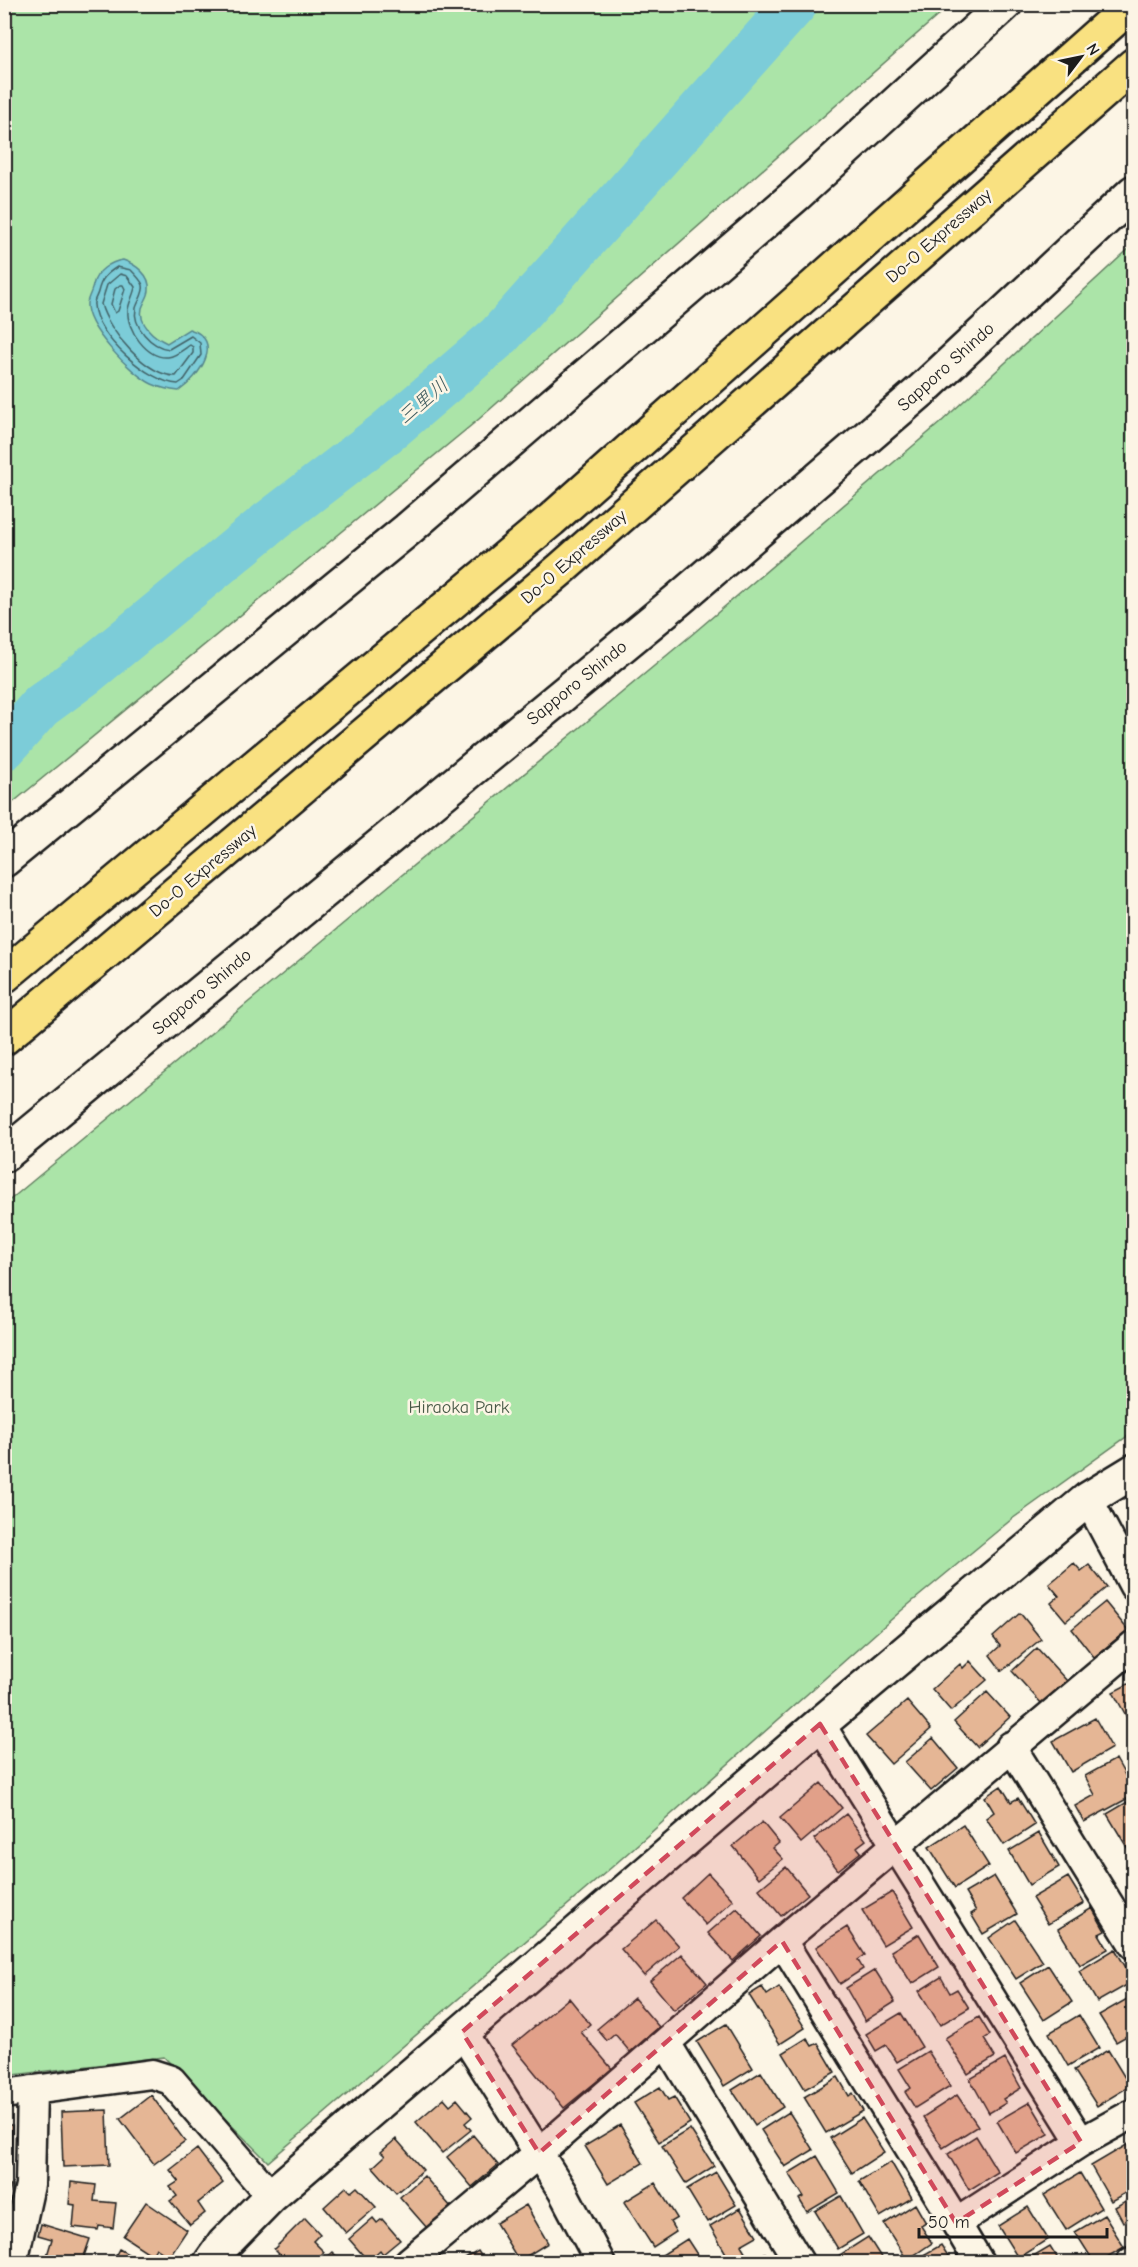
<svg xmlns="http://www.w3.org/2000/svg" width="1138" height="2267" viewBox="0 0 1138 2267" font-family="'Comic Neue','Klee One',sans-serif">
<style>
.green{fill:#abe4a8;stroke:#648062;stroke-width:1.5}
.water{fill:#7cccd8;stroke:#56868d;stroke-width:1.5}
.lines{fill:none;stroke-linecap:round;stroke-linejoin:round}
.shore{stroke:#426267;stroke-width:1.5}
.river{stroke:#7cccd8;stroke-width:45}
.building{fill:#e5b695;stroke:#1c1c1c;stroke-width:1.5}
.street-casing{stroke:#1c1c1c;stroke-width:33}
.secondary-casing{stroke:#1c1c1c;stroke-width:38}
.highway-casing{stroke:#1c1c1c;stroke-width:38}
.street{stroke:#fcf5e5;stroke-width:28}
.secondary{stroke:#fcf5e5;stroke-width:33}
.highway{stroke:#f9e181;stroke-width:33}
.marked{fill:#d1495b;fill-opacity:0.2;stroke:#d1495b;stroke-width:4.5;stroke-dasharray:12 8;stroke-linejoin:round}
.labels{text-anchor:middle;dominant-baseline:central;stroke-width:5;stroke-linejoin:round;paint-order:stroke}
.street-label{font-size:18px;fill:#1c1c1c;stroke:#fcf5e5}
.park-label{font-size:18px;fill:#475846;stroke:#fcf5e5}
.water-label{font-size:20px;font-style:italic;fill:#3e5a5e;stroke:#fcf5e5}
</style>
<rect width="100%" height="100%" fill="#fcf5e5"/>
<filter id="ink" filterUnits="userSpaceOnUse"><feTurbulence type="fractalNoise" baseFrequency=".0167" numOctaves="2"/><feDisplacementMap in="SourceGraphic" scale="12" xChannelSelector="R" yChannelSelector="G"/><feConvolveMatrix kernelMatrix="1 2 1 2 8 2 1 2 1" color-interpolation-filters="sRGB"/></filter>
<g filter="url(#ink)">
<path class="green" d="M4 5H950L479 419 5 809Z
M1133 245V1432L1012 1519 902 1610 612 1867 268 2162 164 2057 5 2076V1204L689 637 941 422Z"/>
<path class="water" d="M123 260C135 264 151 275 149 290 149 296 144 302 142 308 138 324 154 337 167 343L189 329C226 340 199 377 179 391 170 390 161 388 152 384 132 375 85 327 87 303 88 297 92 291 93 285 96 271 110 262 123 260Z"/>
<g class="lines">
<path class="shore" d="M117 267 131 270C135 274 141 280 143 285 145 292 138 301 136 308 132 326 151 347 169 349L191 336 200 343 201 355 184 380 178 384C149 383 95 335 94 305 93 301 97 296 98 292 101 279 106 274 117 267Z
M120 274 127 276 135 287C134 294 129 302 128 310 126 329 147 359 168 357 176 356 184 349 190 345L193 347V353L176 376C147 376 108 331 101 304L107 285Z
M120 285H123L125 289 118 311 115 313 111 304 115 289Z"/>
<path class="river" d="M4 748 41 706 86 673 271 521 387 432 499 336 795 4"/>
</g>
<path class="building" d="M1074 1563 1081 1571 1089 1565 1107 1587 1066 1621 1051 1603 1059 1596 1049 1584Z
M1105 1602 1128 1630 1094 1657 1072 1629Z
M1020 1613 1041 1639 1002 1671 990 1655 1000 1646 993 1637Z
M1037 1648 1067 1681 1042 1704 1012 1671Z
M970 1661 987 1680 951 1711 932 1689 960 1664 963 1668Z
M1134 1681V1730L1113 1692Z
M987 1692 1010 1717 977 1747 954 1722Z
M907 1701 931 1729 891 1764 866 1736Z
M1095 1718 1112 1748 1071 1772 1053 1741Z
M933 1738 958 1768 931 1791 905 1762Z
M1116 1759 1134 1791V1795L1084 1822 1075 1806 1095 1795 1085 1776Z
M821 1783 842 1808 801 1843 780 1818Z
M1001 1786 1011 1802 1018 1798 1035 1825 1004 1845 986 1818 994 1812 985 1797Z
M1134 1798V1853L1131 1854 1107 1814Z
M846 1814 866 1840 857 1847 861 1852 838 1870 814 1839Z
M762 1822 779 1843 773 1848 783 1859 759 1878 733 1846Z
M963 1825 989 1866 955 1888 929 1847Z
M1039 1833 1059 1867 1029 1885 1009 1851Z
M786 1867 808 1894 781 1916 759 1889Z
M708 1873 733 1900 706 1925 681 1898Z
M994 1876 1017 1914 983 1934 971 1914 976 1911 965 1893Z
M1068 1877 1084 1903 1048 1924 1032 1898Z
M892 1892 913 1927 883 1945 862 1910Z
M737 1908 761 1936 733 1961 708 1933Z
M1092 1908 1105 1931 1099 1934 1108 1949 1080 1965 1058 1929Z
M656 1920 679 1946 644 1976 621 1949Z
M1015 1920 1043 1962 1016 1979 989 1938Z
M847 1927 865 1955 858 1960 863 1969 840 1984 816 1947Z
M919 1934 939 1967 912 1984 891 1951Z
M1115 1949 1134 1981 1097 2002 1079 1971Z
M682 1954 707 1983 674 2010 650 1981Z
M1048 1965 1072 2002 1044 2020 1020 1983Z
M875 1970 895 2002 865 2021 846 1988Z
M941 1977 950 1993 957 1989 969 2008 940 2025 919 1991Z
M762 1987 767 1995 779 1987 805 2028 780 2044 749 1995Z
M1134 1995V2032L1116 2042 1099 2015Z
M569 1998 590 2024 581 2032 612 2069 564 2108 512 2045Z
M634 1998 659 2027 630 2052 615 2034 607 2041 597 2029Z
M901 2013 922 2047 897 2062 886 2045 876 2051 866 2034Z
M1079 2015 1099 2048 1068 2066 1049 2033Z
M979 2017 990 2035 984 2039 995 2057 968 2074 945 2038Z
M726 2024 753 2068 724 2086 697 2042Z
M807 2038 812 2046 818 2043 835 2072 805 2089 783 2053Z
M1108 2050 1130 2086 1097 2106 1074 2070Z
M928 2051 950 2086 915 2108 905 2092 911 2088 899 2069Z
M1005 2059 1021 2088 1003 2099 1006 2103 989 2113 970 2079Z
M761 2072 783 2107 755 2125 732 2090Z
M838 2077 849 2096 853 2093 863 2111 826 2133 804 2097Z
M660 2087 668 2100 674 2097 690 2123 659 2142 634 2103Z
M151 2095 185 2141 154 2164 120 2119Z
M957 2095 978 2126 943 2148 923 2117Z
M444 2098 450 2105 457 2099 472 2117 465 2123 471 2130 442 2153 416 2122Z
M1030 2102 1049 2134 1016 2153 997 2121Z
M107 2110 109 2165 63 2167 61 2112Z
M789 2112 813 2150 785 2167 761 2130Z
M862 2118 884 2152 852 2173 830 2138Z
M4 2125H12L11 2165H4Z
M620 2125 643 2163 608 2184 585 2146Z
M690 2129 714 2166 686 2184 662 2146Z
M473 2135 498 2165 472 2187 447 2157Z
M976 2136 998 2172 969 2190 948 2154Z
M396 2139 423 2170 396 2193 373 2167 385 2156 381 2152Z
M1130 2143 1134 2149V2188L1111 2201 1091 2166Z
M197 2149 223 2183 198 2203 205 2213 190 2225 170 2201 177 2196 170 2187 179 2181 170 2170Z
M817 2156 839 2193 807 2212 799 2199 804 2197 789 2173Z
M891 2162 912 2198 880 2217 859 2181Z
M716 2172 736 2205 707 2222 687 2189Z
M1080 2173 1101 2208 1066 2230 1044 2195Z
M424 2176 451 2207 427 2228 400 2197Z
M71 2182 96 2185 94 2201 116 2203 113 2228 99 2226 98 2230 73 2227 75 2205 69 2204Z
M655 2183 677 2218 670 2222 676 2232 653 2247 624 2202Z
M4 2185 11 2186 4 2214Z
M346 2187 351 2192 357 2187 376 2207 346 2233 324 2207Z
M841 2196 863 2234 838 2249 815 2211Z
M1134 2196V2226L1129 2218 1123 2222 1115 2207Z
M146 2202 187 2230 169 2257 156 2248 152 2255 123 2236Z
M915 2204 926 2223 921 2226 932 2243 907 2260 884 2224Z
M526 2205 548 2243 519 2261 496 2223Z
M1028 2207 1048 2239 1018 2258 998 2226Z
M740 2208 757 2236 741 2245 747 2255 731 2262 710 2226Z
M1104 2215 1124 2247 1099 2262H1094L1075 2232Z
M305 2218 320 2234 313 2241 324 2252 313 2262H287L274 2249Z
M373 2218 377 2223 382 2219 400 2240 383 2254 380 2250 368 2261 349 2239Z
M41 2224 90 2239 82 2262H45L52 2239 38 2235Z
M868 2237 884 2262H837L835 2258Z
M687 2239 702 2262H666L662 2255Z
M941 2245 952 2262H911Z
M1050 2246 1060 2262H1023Z
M119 2249 142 2262H112Z
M478 2251 485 2262H460Z
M332 2252 343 2262H321Z
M765 2253 771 2262H749Z
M543 2255 548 2262H530Z"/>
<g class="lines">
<defs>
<path id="street" d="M1088 1499 1134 1586
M820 1724 1081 2142
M1011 1746 1134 1945
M782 1941 956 2223 979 2262
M462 2032 563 2192 600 2262
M666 2043 799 2262
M4 2094 152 2074 171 2080 271 2196
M956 2223 1081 2142 1134 2113
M13 2262 30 2185 32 2090
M409 2262 539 2153 782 1941 1134 1645
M1131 2262 1134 2261"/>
<path id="secondary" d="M4 860 407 530 796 195 1005 4
M4 1155 679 599 922 390 1134 192
M211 2262 224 2244 271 2196 820 1724 1088 1499 1134 1471"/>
<path id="highway" d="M4 976 551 520 1132 4
M4 1038 561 569 1134 65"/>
</defs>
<use href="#street" class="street-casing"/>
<use href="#secondary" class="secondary-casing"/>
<use href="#highway" class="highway-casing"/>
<use href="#street" class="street"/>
<use href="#secondary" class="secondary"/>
<use href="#highway" class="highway"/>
</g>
</g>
<path class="marked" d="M820 1724 1081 2142 956 2223 782 1941 539 2153 462 2032Z"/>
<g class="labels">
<g class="street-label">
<text transform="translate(939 236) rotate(-41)">Do-O Expressway</text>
<text transform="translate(946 367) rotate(-42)">Sapporo Shindo</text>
<text transform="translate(574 557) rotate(-41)">Do-O Expressway</text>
<text transform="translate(577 683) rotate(-39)">Sapporo Shindo</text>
<text transform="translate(203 871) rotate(-40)">Do-O Expressway</text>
<text transform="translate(202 992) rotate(-40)">Sapporo Shindo</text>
</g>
<g class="park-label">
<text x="459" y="1407">Hiraoka Park</text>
</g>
<g class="water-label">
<text transform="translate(423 401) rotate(-40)">三里川</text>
</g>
</g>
<rect width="1138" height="2267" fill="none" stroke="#fcf5e5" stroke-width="24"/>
<rect x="12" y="12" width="1114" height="2243" fill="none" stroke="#1c1c1c" stroke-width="2" filter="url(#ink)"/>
<g transform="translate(1081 57) rotate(58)" stroke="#fcf5e5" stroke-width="4.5" paint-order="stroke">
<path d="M0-4.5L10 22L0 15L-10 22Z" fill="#1c1c1c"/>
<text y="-9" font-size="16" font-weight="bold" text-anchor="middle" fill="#1c1c1c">N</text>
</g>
<path d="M919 2228v9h188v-9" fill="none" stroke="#1c1c1c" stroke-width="3"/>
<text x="928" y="2228" font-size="18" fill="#1c1c1c" stroke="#fcf5e5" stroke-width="4.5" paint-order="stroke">50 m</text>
</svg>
